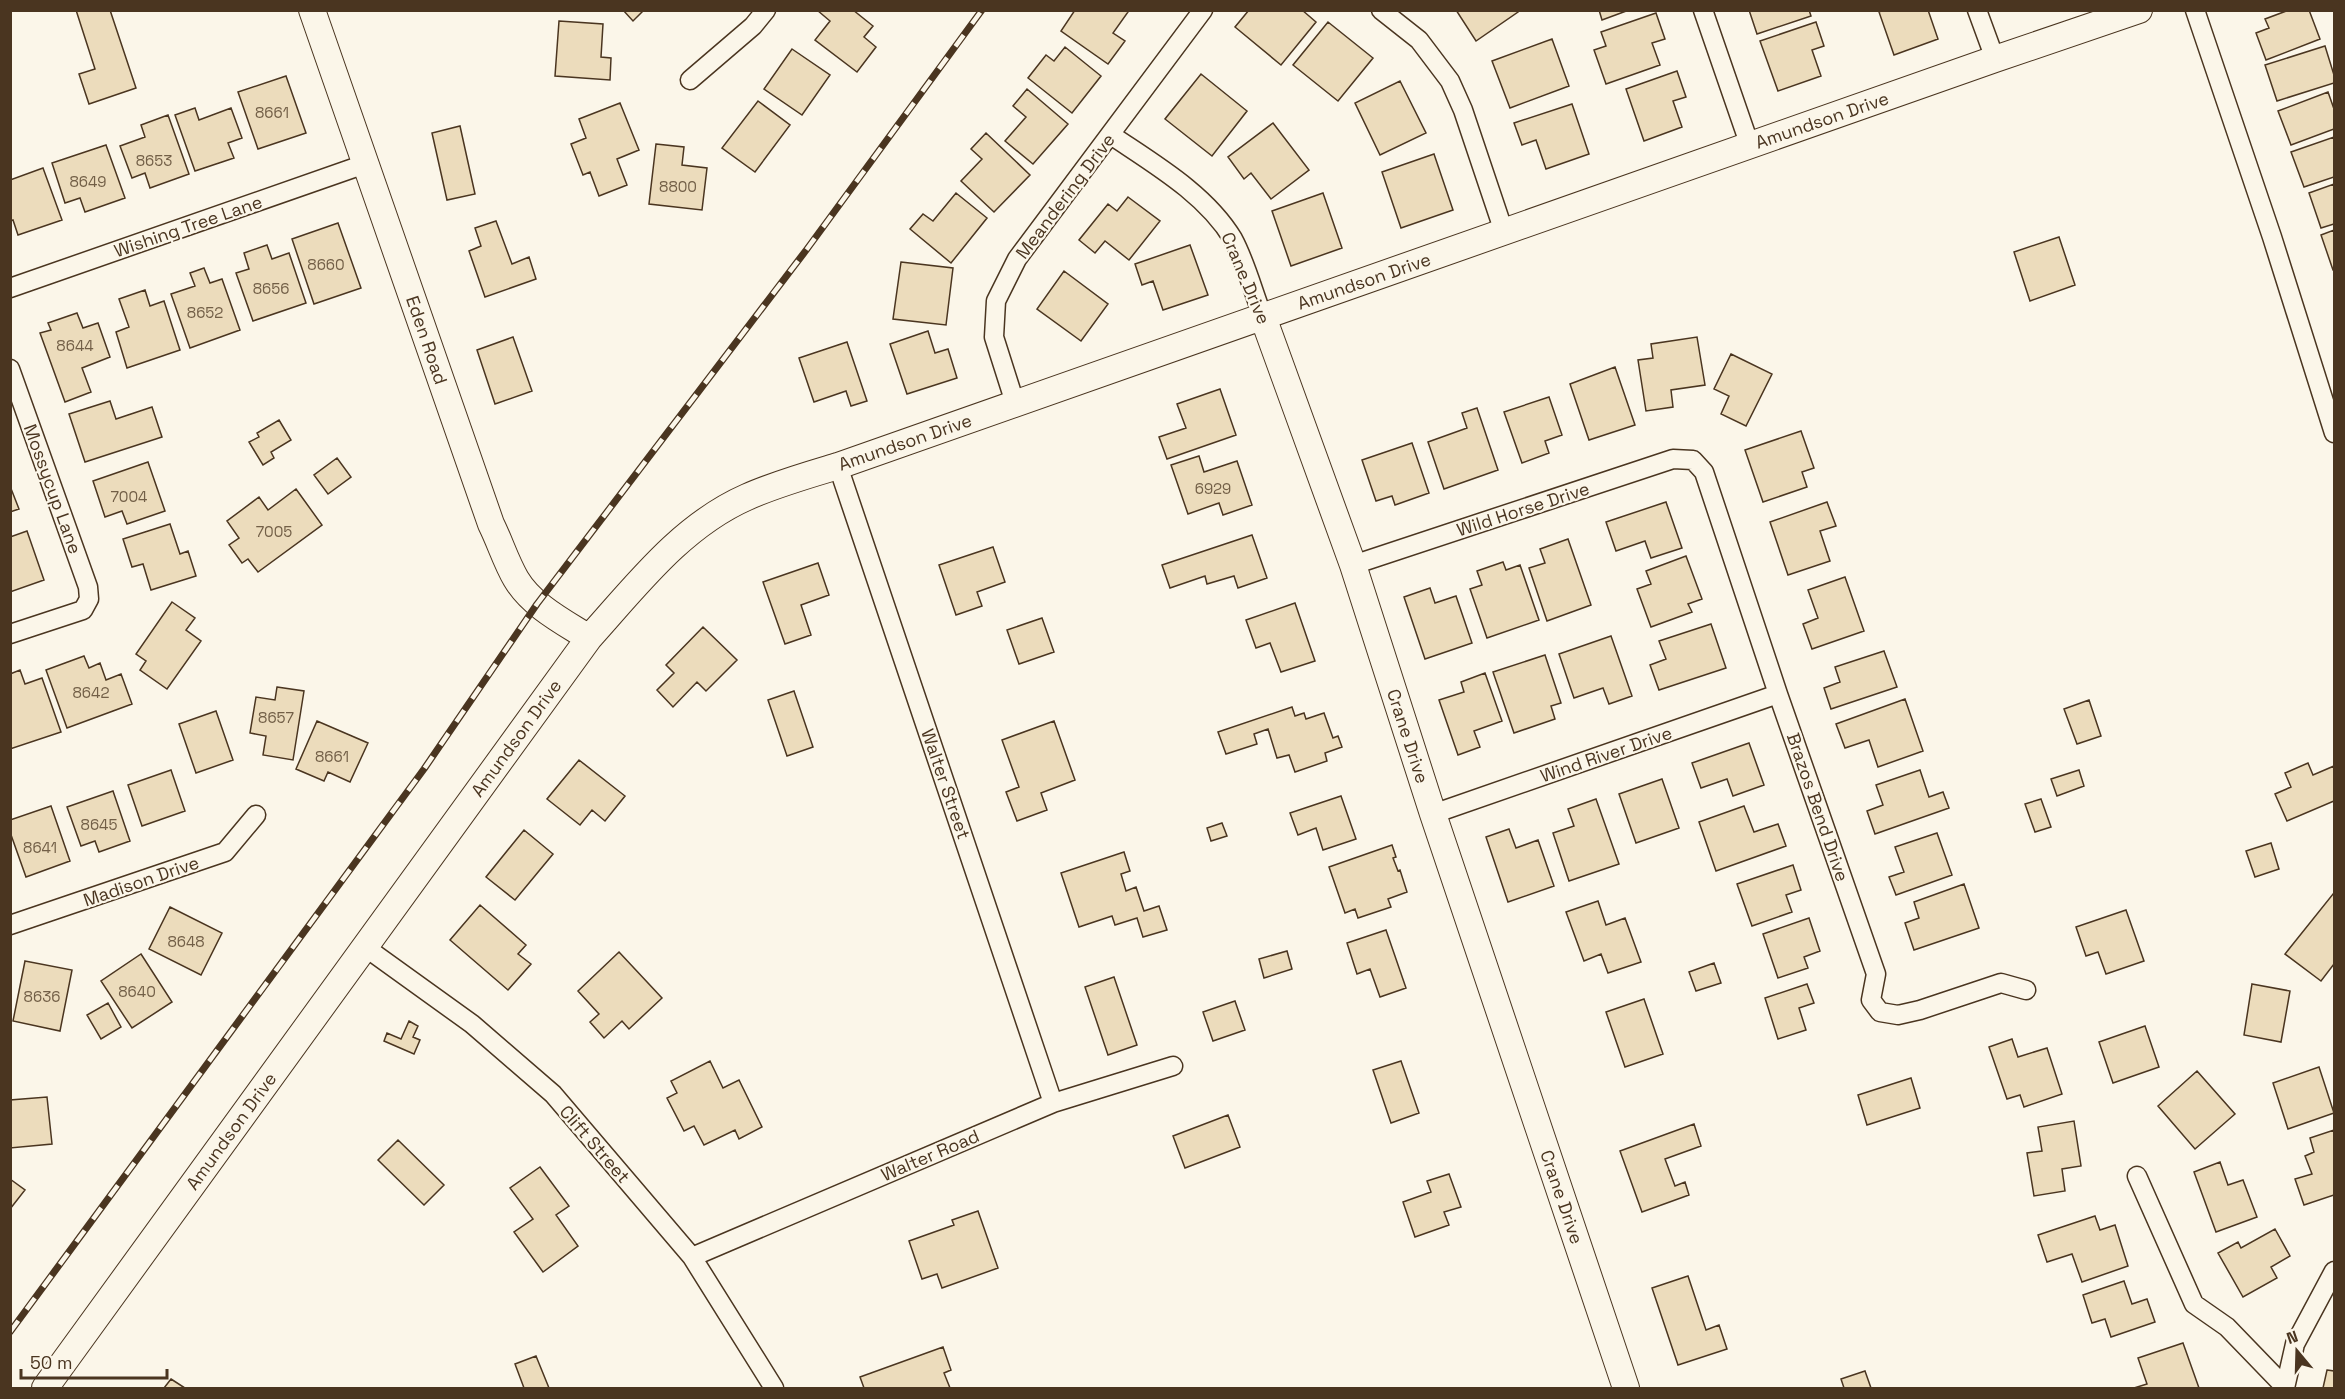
<svg xmlns="http://www.w3.org/2000/svg" width="2345" height="1399" viewBox="0 0 2345 1399" font-family="'Space Grotesk',sans-serif">
<style>
.building{fill:#ecdcbc;stroke:#4a3520;stroke-width:1.5}
.lines{fill:none;stroke-linecap:round;stroke-linejoin:round}
.street-casing{stroke:#4a3520;stroke-width:21}
.secondary-casing{stroke:#4a3520;stroke-width:28}
.street{stroke:#fbf6e9;stroke-width:18}
.secondary{stroke:#fbf6e9;stroke-width:26}
.rail-casing{stroke:#4a3520;stroke-width:7}
.rail{stroke:#fbf6e9;stroke-width:4.5;stroke-dasharray:14;stroke-linecap:butt}
.labels{text-anchor:middle;dominant-baseline:central;stroke-width:4.5;stroke-linejoin:round;paint-order:stroke}
.number-label{font-size:15px;fill:#725f47}
.street-label{font-size:18px;fill:#4a3520;stroke:#fbf6e9}
</style>
<rect width="100%" height="100%" fill="#fbf6e9"/>
<path class="building" d="M76 10H110L136 88 89 104 79 74 95 69Z
M623 10H644L633 21Z
M817 10H853L873 26 864 37 876 47 857 72 815 40 830 21Z
M1075 10H1125L1128 12 1113 33 1125 41 1108 64 1061 31Z
M1249 10H1302L1316 22 1281 65 1235 27Z
M1456 10H1517L1518 12 1476 41Z
M1599 10H1629L1602 20Z
M1749 10H1809L1811 16 1757 34Z
M1883 10H1928L1938 39 1894 55 1879 12Z
M2289 10H2309L2320 39 2266 60 2256 33 2269 28 2265 19Z
M1656 13 1665 39 1652 43 1660 65 1606 84 1594 50 1606 46 1601 32Z
M559 21 603 24 601 57 611 58 610 80 555 76Z
M1328 22 1373 58 1338 101 1293 65Z
M1816 22 1824 46 1812 50 1821 76 1778 91 1760 41Z
M1552 39 1569 86 1510 108 1492 61Z
M2325 46 2334 75V83L2277 101 2265 65Z
M1065 47 1101 76 1072 113 1028 78 1046 55 1054 61Z
M792 49 830 75 802 115 764 89Z
M1677 71 1686 97 1673 101 1682 127 1644 141 1626 89Z
M1201 74 1247 111 1212 156 1165 119Z
M286 76 306 133 258 149 238 92Z
M1400 81 1426 133 1380 155 1355 103Z
M1027 89 1068 124 1033 164 1005 141 1026 117 1013 106Z
M2328 92 2334 109V129L2291 145 2278 111Z
M758 101 790 125 755 172 722 148Z
M620 103 639 150 617 159 627 185 599 196 590 172 583 175 571 144 586 138 579 119Z
M1572 104 1589 154 1546 169 1536 140 1522 145 1514 123Z
M195 108 199 120 231 108 242 138 228 143 234 158 195 171 175 115Z
M168 115 189 174 150 188 145 173 132 178 120 146 145 137 141 125Z
M1273 123 1309 170 1271 199 1251 173 1244 179 1228 157Z
M460 126 475 194 447 200 432 133Z
M986 133 1030 175 994 212 961 181 982 159 971 149Z
M2334 137V177L2304 187 2291 152Z
M656 144 684 147 682 165 707 168 702 210 649 204Z
M106 145 125 198 85 212 80 198 65 203 52 163Z
M1434 154 1453 210 1401 228 1382 172Z
M43 168 62 220 18 235 13 220 10 221V180Z
M2334 184V224L2321 228 2309 193Z
M956 193 987 218 951 263 910 229 923 214 933 221Z
M1323 193 1342 248 1291 266 1272 211Z
M1128 197 1160 221 1129 260 1105 241 1095 253 1079 240 1108 204 1117 211Z
M496 221 512 264 529 257 536 279 485 297 469 251 481 246 475 228Z
M338 223 361 288 314 304 292 239Z
M2334 230V270H2333L2321 235Z
M2059 237 2075 285 2030 301 2014 252Z
M267 245 272 259 289 253 306 303 253 321 236 273 249 269 244 253Z
M1190 245 1208 295 1163 310 1153 281 1142 285 1135 264Z
M901 262 953 268 946 325 893 319Z
M204 268 210 283 222 279 240 330 190 348 171 294 195 286 190 273Z
M1064 271 1108 304 1081 341 1037 309Z
M145 290 150 306 164 301 180 350 127 368 116 332 129 327 119 299Z
M77 313 83 328 98 323 110 357 82 368 91 392 65 402 40 333 51 330 48 323Z
M928 331 935 353 948 349 957 378 907 394 890 344Z
M513 337 532 391 495 404 477 350Z
M1697 337 1705 385 1671 390 1673 407 1646 411 1638 360 1653 358 1651 344Z
M847 342 867 401 851 406 846 391 814 402 799 358Z
M1731 354 1772 374 1746 426 1721 414 1729 396 1714 389Z
M1615 367 1635 425 1589 440 1570 384Z
M1220 389 1236 435 1167 459 1159 437 1186 428 1177 404Z
M1549 397 1562 435 1545 441 1549 453 1522 463 1504 412Z
M110 401 116 419 152 407 162 437 85 462 69 414Z
M1477 408 1498 470 1444 489 1428 442 1467 428 1462 413Z
M279 420 291 440 271 452 274 458 263 465 249 442 259 437 257 433Z
M1801 431 1814 468 1802 472 1807 487 1763 502 1745 450Z
M1412 443 1429 493 1395 505 1392 496 1376 501 1362 460Z
M1199 456 1204 472 1237 461 1252 505 1223 515 1219 503 1188 514 1171 465Z
M337 458 351 477 328 494 314 475Z
M148 462 165 511 127 524 122 511 105 517 93 481Z
M10 486 19 509 10 512Z
M296 489 322 525 258 572 248 559 242 563 229 545 239 538 227 521 259 497 268 510Z
M1666 502 1682 548 1651 558 1645 541 1616 551 1606 522Z
M1827 502 1836 526 1820 531 1830 561 1788 575 1770 522Z
M170 524 180 554 188 551 196 576 151 590 143 564 132 567 123 539Z
M27 531 44 580 10 592V537Z
M1252 535 1267 578 1238 588 1234 576 1207 584 1205 576 1170 588 1162 565Z
M1568 539 1591 605 1547 621 1529 568 1545 563 1540 549Z
M993 547 1005 582 977 592 982 606 956 615 939 565Z
M1686 556 1702 599 1688 604 1692 612 1651 627 1637 589 1651 584 1646 571Z
M1503 562 1506 570 1520 565 1539 620 1487 638 1470 589 1482 585 1477 571Z
M818 563 829 595 801 605 811 635 785 644 763 582Z
M1845 577 1864 631 1812 649 1803 624 1818 618 1808 590Z
M1430 588 1435 603 1456 596 1472 643 1425 659 1404 597Z
M172 602 195 618 186 630 201 641 167 689 140 670 146 661 136 654Z
M1295 603 1315 661 1281 672 1270 643 1256 648 1246 620Z
M1042 618 1054 652 1019 664 1007 630Z
M1711 624 1726 668 1659 690 1650 665 1666 659 1659 641Z
M703 627 737 660 706 691 697 682 673 707 657 690 674 673 666 665Z
M1611 636 1632 696 1609 704 1603 688 1574 698 1559 654Z
M1884 651 1897 687 1831 709 1824 688 1840 682 1835 667Z
M1545 655 1561 703 1551 706 1555 719 1514 733 1493 672Z
M84 656 89 668 100 663 106 680 121 674 132 704 67 728 46 670Z
M20 670 25 684 42 678 61 732 10 749V674Z
M1485 673 1502 721 1474 731 1480 747 1458 755 1439 700 1464 692 1461 682Z
M277 687 304 691 293 760 263 755 266 736 250 733 256 697 275 700Z
M794 691 813 747 787 756 768 700Z
M1905 699 1923 751 1878 767 1869 740 1845 748 1836 724Z
M2089 700 2101 736 2077 744 2064 709Z
M1292 707 1295 716 1304 713 1306 719 1324 713 1333 738 1338 736 1342 747 1325 753 1327 761 1295 772 1289 755 1277 758 1268 729 1254 734 1257 744 1226 754 1218 732Z
M216 711 233 760 196 773 179 724Z
M317 721 368 743 350 782 328 772 324 781 296 769Z
M1054 721 1075 780 1041 793 1047 810 1017 821 1006 792 1019 787 1002 740Z
M1749 743 1764 785 1733 796 1727 779 1701 788 1692 763Z
M579 760 625 796 605 821 592 810 580 825 547 799Z
M2308 763 2313 775 2334 766V801L2287 821 2275 794 2291 787 2285 773Z
M171 770 185 811 142 826 128 785Z
M1920 770 1929 797 1943 792 1949 808 1875 834 1867 811 1883 805 1876 785Z
M2079 770 2084 786 2057 796 2051 779Z
M1662 779 1679 828 1636 843 1619 794Z
M113 791 130 841 99 852 95 841 81 846 67 807Z
M1341 796 1356 839 1323 850 1316 828 1298 835 1290 813Z
M1596 799 1619 864 1569 881 1553 833 1574 826 1568 809Z
M2041 799 2051 827 2035 832 2025 804Z
M51 806 70 861 26 877 10 832V820Z
M1744 806 1754 832 1778 824 1786 846 1716 871 1699 822Z
M1222 823 1227 836 1211 841 1207 828Z
M1509 829 1516 848 1538 840 1554 886 1508 902 1486 837Z
M524 830 553 854 515 900 486 877Z
M1937 833 1952 875 1896 895 1889 877 1904 872 1895 847Z
M2271 843 2279 869 2255 877 2246 851Z
M1392 845 1396 857 1393 858 1398 871 1400 870 1407 892 1388 899 1391 907 1358 918 1355 909 1345 913 1329 867Z
M1124 852 1130 871 1121 874 1126 891 1136 887 1144 911 1159 906 1167 930 1143 937 1137 918 1115 925 1112 916 1079 927 1061 873Z
M1793 865 1801 890 1786 895 1792 912 1752 926 1737 884Z
M1964 884 1979 928 1914 950 1905 923 1919 918 1914 902Z
M2333 894 2334 895V964L2321 981 2285 954Z
M1598 901 1606 925 1625 918 1641 962 1608 973 1601 954 1584 961 1566 912Z
M480 905 526 945 518 954 531 964 508 990 450 940Z
M170 907 222 933 201 975 149 949Z
M2126 910 2144 961 2106 974 2098 952 2086 956 2076 927Z
M1809 918 1820 951 1804 957 1808 968 1778 978 1763 934Z
M1386 930 1406 988 1380 997 1370 969 1357 974 1347 943Z
M1287 951 1292 969 1264 978 1259 959Z
M619 952 662 998 629 1029 622 1021 604 1038 590 1022 599 1014 578 991Z
M141 954 172 1002 132 1028 101 981Z
M25 961 72 970 60 1031 13 1021Z
M1714 963 1721 983 1696 991 1689 972Z
M1114 977 1137 1045 1108 1055 1085 987Z
M1807 984 1814 1003 1799 1008 1806 1030 1778 1039 1765 998Z
M2252 984 2290 991 2281 1042 2244 1035Z
M1644 999 1663 1054 1625 1067 1606 1012Z
M1235 1001 1245 1030 1213 1041 1203 1012Z
M108 1003 121 1027 101 1039 87 1015Z
M409 1021 418 1026 413 1037 420 1040 414 1054 384 1041 387 1033 401 1039Z
M2145 1026 2159 1067 2113 1083 2099 1042Z
M2012 1039 2018 1057 2047 1048 2062 1094 2024 1107 2020 1095 2007 1099 1989 1047Z
M710 1061 723 1088 739 1080 762 1127 739 1139 735 1130 704 1145 694 1126 684 1131 667 1098 677 1093 671 1081Z
M1401 1061 1419 1113 1391 1123 1373 1070Z
M2319 1067 2334 1113 2288 1129 2273 1083Z
M2197 1071 2235 1114 2195 1149 2158 1106Z
M1911 1078 1920 1108 1867 1125 1858 1095Z
M47 1097 52 1144 10 1148V1100Z
M1228 1115 1240 1147 1185 1168 1173 1136Z
M2074 1121 2081 1166 2062 1169 2065 1191 2034 1196 2027 1153 2042 1151 2038 1127Z
M1694 1124 1701 1146 1665 1159 1675 1186 1685 1182 1689 1195 1642 1212 1620 1151Z
M2334 1130V1195L2304 1205 2295 1179 2312 1174 2305 1156 2314 1152 2310 1138Z
M398 1140 444 1185 424 1205 378 1160Z
M2220 1162 2228 1185 2243 1180 2257 1217 2216 1232 2194 1172Z
M540 1167 569 1206 556 1215 578 1246 543 1272 514 1232 533 1219 510 1188Z
M1449 1174 1461 1207 1444 1212 1449 1225 1415 1237 1403 1202 1431 1192 1427 1181Z
M10 1179 25 1190 10 1209Z
M978 1211 998 1268 942 1288 937 1274 922 1279 909 1241 954 1225 952 1220Z
M2095 1216 2100 1230 2115 1225 2128 1266 2082 1282 2072 1254 2047 1262 2038 1235Z
M2275 1229 2290 1256 2271 1267 2277 1278 2243 1297 2218 1253 2238 1242 2241 1248Z
M1688 1276 1706 1330 1719 1325 1727 1349 1678 1365 1652 1288Z
M2124 1281 2132 1304 2147 1299 2155 1322 2111 1337 2105 1319 2092 1323 2083 1295Z
M2183 1343 2199 1388H2134L2147 1384 2138 1358Z
M943 1347 951 1370 944 1373 950 1388H864L860 1377Z
M536 1356 549 1388H524L515 1364Z
M2327 1370 2334 1371V1388H2323Z
M1865 1371 1871 1388H1844L1841 1379Z
M171 1379 185 1388H164Z"/>
<g class="lines">
<defs>
<path id="street" d="M1381 10 1419 40 1450 81 1463 110 1504 232
M1703 10 1750 146
M1977 10 1995 59
M2195 10 2272 237 2334 433
M690 80 753 26 766 10
M1111 135C1154 164 1206 194 1233 239 1246 263 1253 292 1263 317
M10 288 365 164
M10 369 88 587 89 599 83 610 10 634
M1015 403 994 337 996 301 1017 259 1203 10
M838 466 1053 1103
M1353 565 1673 459 1693 460 1704 472 1778 694 1876 974 1871 1000 1880 1012 1898 1015 1920 1010 2001 983 2026 990
M1433 814 1778 694
M10 925 225 852 256 815
M365 947 472 1024 553 1094 692 1257 774 1388
M2137 1176 2194 1304 2227 1327 2285 1387
M692 1257 1053 1103 1173 1066
M2285 1388 2295 1344 2334 1271"/>
<path id="secondary" d="M312 10 491 524C500 542 506 562 516 579 532 606 564 622 589 638
M1263 317 1353 565 1433 814 1626 1388
M45 1388 589 638C636 586 681 526 747 497 776 484 808 475 838 466L1995 59 2139 10"/>
</defs>
<use href="#street" class="street-casing"/>
<use href="#secondary" class="secondary-casing"/>
<use href="#street" class="street"/>
<use href="#secondary" class="secondary"/>
<defs>
<path id="rail" d="M10 1332 424 769 537 604 807 249 982 10"/>
</defs>
<use href="#rail" class="rail-casing"/>
<use href="#rail" class="rail"/>
</g>
<g class="labels">
<g class="number-label">
<text x="272" y="112">8661</text>
<text x="154" y="160">8653</text>
<text x="88" y="181">8649</text>
<text x="678" y="186">8800</text>
<text x="326" y="264">8660</text>
<text x="271" y="288">8656</text>
<text x="205" y="312">8652</text>
<text x="75" y="345">8644</text>
<text x="1213" y="488">6929</text>
<text x="129" y="496">7004</text>
<text x="274" y="531">7005</text>
<text x="91" y="692">8642</text>
<text x="276" y="717">8657</text>
<text x="332" y="756">8661</text>
<text x="99" y="824">8645</text>
<text x="40" y="847">8641</text>
<text x="186" y="941">8648</text>
<text x="137" y="991">8640</text>
<text x="42" y="996">8636</text>
</g>
<g class="street-label">
<text transform="translate(1822 120) rotate(-19)">Amundson Drive</text>
<text transform="translate(1065 196) rotate(-53)">Meandering Drive</text>
<text transform="translate(188 226) rotate(-19)">Wishing Tree Lane</text>
<text transform="translate(1246 278) rotate(67)">Crane Drive</text>
<text transform="translate(1364 281) rotate(-19)">Amundson Drive</text>
<text transform="translate(427 340) rotate(71)">Eden Road</text>
<text transform="translate(905 442) rotate(-19)">Amundson Drive</text>
<text transform="translate(53 489) rotate(70)">Mossycup Lane</text>
<text transform="translate(1523 509) rotate(-18)">Wild Horse Drive</text>
<text transform="translate(1408 736) rotate(72)">Crane Drive</text>
<text transform="translate(516 738) rotate(-54)">Amundson Drive</text>
<text transform="translate(1606 754) rotate(-19)">Wind River Drive</text>
<text transform="translate(946 784) rotate(71)">Walter Street</text>
<text transform="translate(1818 807) rotate(71)">Brazos Bend Drive</text>
<text transform="translate(141 881) rotate(-19)">Madison Drive</text>
<text transform="translate(231 1131) rotate(-54)">Amundson Drive</text>
<text transform="translate(595 1144) rotate(49)">Clift Street</text>
<text transform="translate(930 1155) rotate(-23)">Walter Road</text>
<text transform="translate(1562 1197) rotate(71)">Crane Drive</text>
</g>
</g>
<rect width="2345" height="1399" fill="none" stroke="#4a3520" stroke-width="24"/>
<g transform="translate(2297 1351) rotate(341)" stroke="#fbf6e9" stroke-width="4.5" paint-order="stroke">
<path d="M0-4.5L10 22L0 15L-10 22Z" fill="#4a3520"/>
<text y="-9" font-size="16" font-weight="bold" text-anchor="middle" fill="#4a3520">N</text>
</g>
<path d="M21 1369v9h146v-9" fill="none" stroke="#4a3520" stroke-width="3"/>
<text x="30" y="1369" font-size="18" fill="#4a3520" stroke="#fbf6e9" stroke-width="4.5" paint-order="stroke">50 m</text>
</svg>
